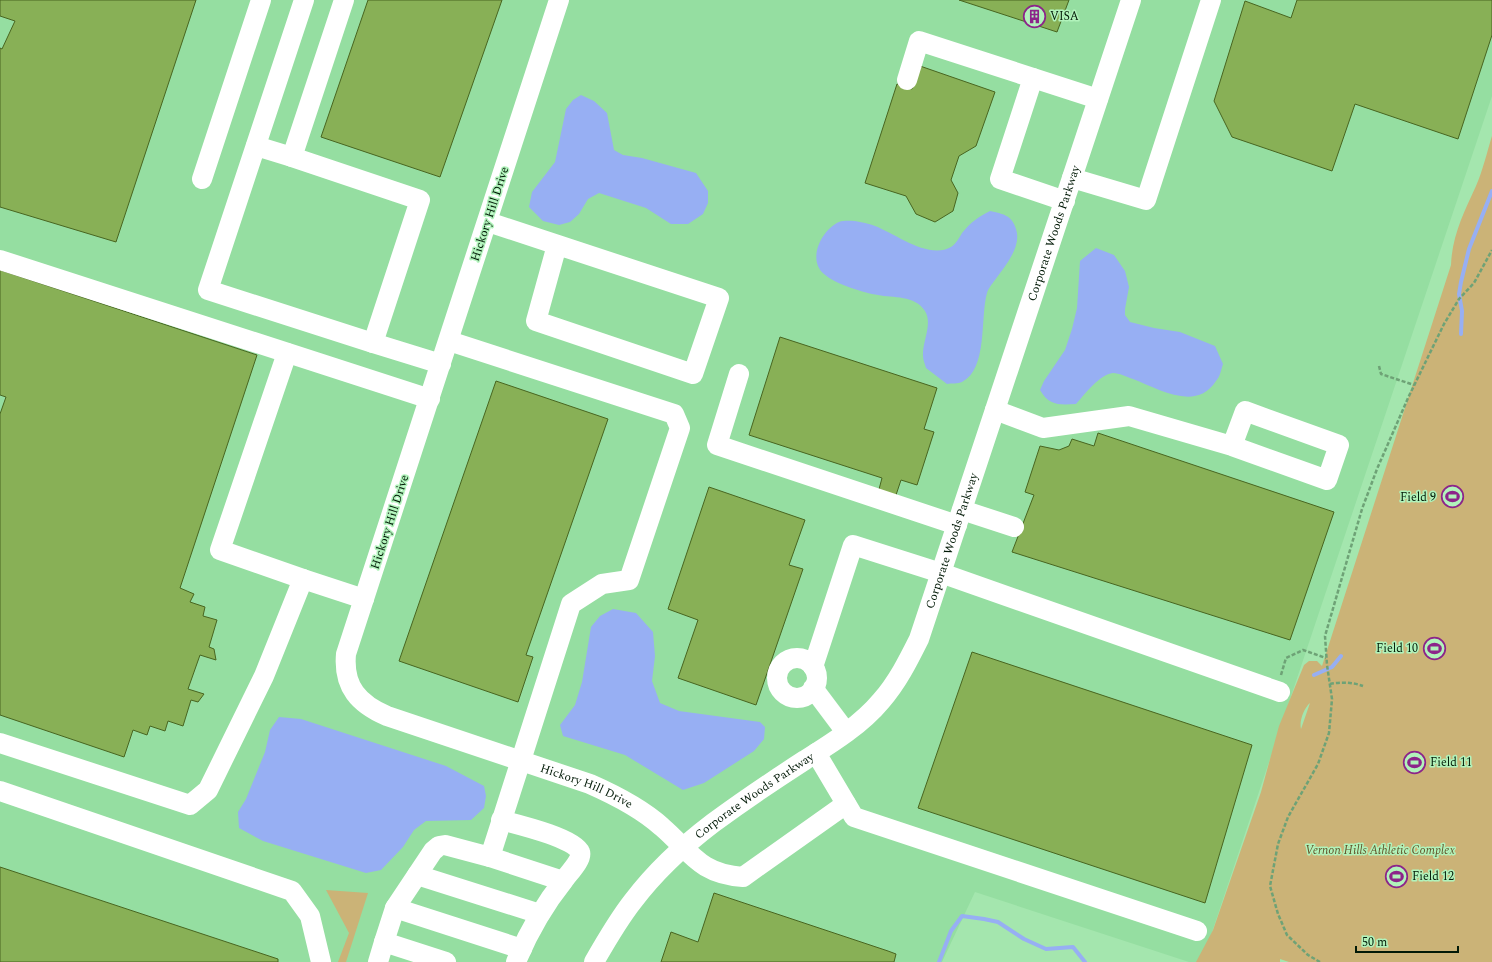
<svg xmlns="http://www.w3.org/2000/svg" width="1492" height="962" viewBox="0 0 1492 962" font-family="Spectral,serif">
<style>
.built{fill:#95dea1}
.green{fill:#cbb377;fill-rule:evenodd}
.water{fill:#97aff3}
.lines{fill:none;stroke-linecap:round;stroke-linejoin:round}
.stream{stroke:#97aff3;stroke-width:4}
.building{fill:#88b056;stroke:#486520}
.path{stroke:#6ea276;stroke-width:2.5;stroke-dasharray:4 2;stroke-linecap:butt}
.minor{stroke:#fff;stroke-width:20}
.labels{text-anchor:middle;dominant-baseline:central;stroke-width:3;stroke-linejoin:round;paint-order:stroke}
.poi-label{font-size:12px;fill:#021a07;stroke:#b1f3bb;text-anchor:start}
.street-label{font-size:12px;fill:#021a07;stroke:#b1f3bb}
.park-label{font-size:12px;font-style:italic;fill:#625228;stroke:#b1f3bb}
</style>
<rect width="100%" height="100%" fill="#a4e6ae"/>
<path class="built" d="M0 0H1492V96L1202 962H1189L975 892 942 962H0Z"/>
<path class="green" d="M1492 136V962H1289L1280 959V962H1196L1213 930 1261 792 1279 726 1304 665 1309 661H1317L1322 666 1451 265C1452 236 1464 212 1476 186 1483 170 1487 152 1492 136ZM1310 703 1301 729C1299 721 1304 708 1310 703Z
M326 890 368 893 346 962H338L349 933Z"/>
<path class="water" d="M581 95 594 101 607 113 614 150 623 155 642 158 696 173 708 191V203L703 214 688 224H671L646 208 599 193 588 199 579 214 570 222 559 225 543 221 529 207 532 192 555 162 566 109 573 100Z
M990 211C1003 214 1012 215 1016 229 1022 247 1005 266 995 280 992 284 988 289 987 293 980 317 988 369 962 382 958 384 951 383 947 384L926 368C925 364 923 360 923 356 922 342 933 324 925 311 915 295 893 298 878 295 864 293 835 284 824 274 807 260 821 230 839 222 845 220 855 221 860 222 865 223 871 224 875 226 896 234 929 260 951 247 956 244 959 238 962 233 971 222 978 217 990 211Z
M1096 248 1114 255 1125 271 1129 287 1125 309V315L1130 322 1154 328 1180 332 1215 346 1223 364C1221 370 1220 377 1216 381 1196 412 1159 389 1133 379 1127 377 1119 373 1113 373 1100 374 1084 395 1076 404 1060 405 1049 406 1040 390L1044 381 1065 350 1072 329 1077 308 1080 261Z
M613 609 636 613 653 632 655 656 652 681 660 703 679 711 760 722 765 727 764 739 754 751 704 783 683 790 625 755 563 736 560 725 575 705 582 682 591 627 600 616Z
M279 717 301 719 446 766 484 786 486 796 484 808 471 820 426 821 414 830 403 847 381 870 366 873 263 841 239 828 238 812 246 799 265 752 270 730Z"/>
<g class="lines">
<path class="stream" d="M1461 334 1462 311 1459 294 1461 282 1469 249 1492 191
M1314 675 1332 667 1341 656
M939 962 951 931 962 916 984 919 998 922 1024 939 1046 949 1073 947 1085 962"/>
</g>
<path class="building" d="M0 0H196L116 242 0 207V48L2 49 15 21 0 16Z
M368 0H502L440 177 321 137Z
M959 0H1069L1057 32Z
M1297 0H1492V35L1458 139 1355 104 1332 171 1232 137 1214 101 1245 1 1291 18Z
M920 66 995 92 976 146 959 156 951 180 958 193 953 211 935 222 916 214 906 196 865 183 897 84 912 89Z
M0 270 257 355 180 588 194 594 190 602 205 607 203 616 217 620 209 647 214 649 216 660 200 655 188 689 204 694 198 702 191 700 183 726 168 721 165 731 150 726 147 735 133 730 124 757 0 715V414L6 397 0 395Z
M780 337 937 388 924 429 934 432 917 485 901 480 895 498 878 493 882 478 749 435Z
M496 381 608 419 526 655 533 657 518 702 399 661Z
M1098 433 1334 512 1290 640 1012 552 1034 495 1025 492 1040 446 1059 450 1069 446 1072 439 1094 446Z
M709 487 805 520 789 565 803 569 756 705 678 678 698 620 668 609Z
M972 652 1252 745 1205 903 918 808Z
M0 867 278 959V962H0Z
M714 893 888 951 896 954 894 962H661L671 932 698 942Z"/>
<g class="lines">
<path class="path" d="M1379 366 1381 374 1414 385
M1281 675 1286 658 1303 650 1326 658
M1330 684C1340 682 1352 682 1363 686
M1320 962 1308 955 1287 935 1278 914 1270 886 1278 844 1288 817 1318 764 1329 733 1332 699 1327 665 1325 636 1362 509 1377 469 1408 398 1444 324 1459 299 1474 283 1492 250"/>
<g class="minor">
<path d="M304 0 208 290 373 343"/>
<path d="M344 0 292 157 420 200 373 343 441 364"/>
<path id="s1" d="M559 0 346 654C343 687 359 704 387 716L590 784C615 795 641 808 662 827 691 852 699 874 743 877L846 804"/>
<path d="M1033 78 1000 179 1065 201"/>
<path d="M907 80 919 41 1098 99"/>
<path d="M256 146 292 157"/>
<path d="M1072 178 1146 200 1211 0"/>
<path d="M202 179 261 0"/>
<path d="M488 222 719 298 693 374 536 321 557 245"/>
<path d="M0 260 430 399"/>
<path d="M287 353 220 550 303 579"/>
<path d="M739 374 717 445 957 525"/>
<path d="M995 410 1043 428 1129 416 1232 446 1327 480 1339 445 1245 411 1232 446"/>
<path d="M962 510 1014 527"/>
<circle cx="797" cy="678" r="20"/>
<path d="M813 667 853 545 941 573 1280 692"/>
<path d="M813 688 846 732"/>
<path d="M0 743 190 805 208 790 264 676 303 579 364 599"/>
<path d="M816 753 854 817 1197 931"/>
<path d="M0 791 292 891 310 916 321 962"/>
<path d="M501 820C516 824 575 838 580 852 583 859 568 874 564 880 544 905 528 933 516 962"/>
<path d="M490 857 563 881"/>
<path d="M417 875 540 914"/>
<path d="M395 908 522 949"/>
<path d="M384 942 395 908 433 851 439 846 445 845 490 857 571 604 602 584 629 580 680 428 674 414 449 341"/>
<path d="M378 962 384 942 446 962"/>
<path id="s2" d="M594 962C606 941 618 920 633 901 655 872 684 845 713 823 743 801 774 780 805 760 832 743 861 725 881 701 897 683 908 661 919 639L1131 0"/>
</g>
</g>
<defs>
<symbol id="building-ring" viewBox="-11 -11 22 22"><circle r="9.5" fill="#b1f3bb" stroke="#8c248a" stroke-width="1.5"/><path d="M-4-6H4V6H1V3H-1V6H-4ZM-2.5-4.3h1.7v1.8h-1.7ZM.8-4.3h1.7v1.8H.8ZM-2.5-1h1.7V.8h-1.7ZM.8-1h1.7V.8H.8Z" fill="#8c248a"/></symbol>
<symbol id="stadium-ring" viewBox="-11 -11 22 22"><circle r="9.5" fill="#b1f3bb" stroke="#8c248a" stroke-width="1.5"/><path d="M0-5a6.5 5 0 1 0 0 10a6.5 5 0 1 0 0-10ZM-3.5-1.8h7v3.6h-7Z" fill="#8c248a"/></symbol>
</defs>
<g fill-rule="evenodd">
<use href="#building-ring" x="1022" y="4" width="25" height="25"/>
<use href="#stadium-ring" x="1440" y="484" width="25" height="25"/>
<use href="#stadium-ring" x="1422" y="636" width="25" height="25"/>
<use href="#stadium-ring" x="1402" y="750" width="25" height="25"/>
<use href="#stadium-ring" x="1384" y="864" width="25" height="25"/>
</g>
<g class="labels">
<g class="poi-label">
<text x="1050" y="16">VISA</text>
<text x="1436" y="497" text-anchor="end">Field 9</text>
<text x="1418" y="648" text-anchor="end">Field 10</text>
<text x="1430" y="762">Field 11</text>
<text x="1412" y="876">Field 12</text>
</g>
<g class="street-label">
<text transform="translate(490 214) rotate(-72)">Hickory Hill Drive</text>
<text stroke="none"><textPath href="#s2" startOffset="893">Corporate Woods Parkway</textPath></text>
<text transform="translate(390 522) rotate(-72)">Hickory Hill Drive</text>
<text stroke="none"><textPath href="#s2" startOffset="569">Corporate Woods Parkway</textPath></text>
<text stroke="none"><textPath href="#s1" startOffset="980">Hickory Hill Drive</textPath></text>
<text stroke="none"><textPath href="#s2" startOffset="234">Corporate Woods Parkway</textPath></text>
</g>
<g class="park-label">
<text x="1380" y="850">Vernon Hills Athletic Complex</text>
</g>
</g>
<path d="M1356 946v6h102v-6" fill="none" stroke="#021a07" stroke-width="2"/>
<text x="1362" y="946" font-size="12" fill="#021a07" stroke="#b1f3bb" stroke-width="3" paint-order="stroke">50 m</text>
</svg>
